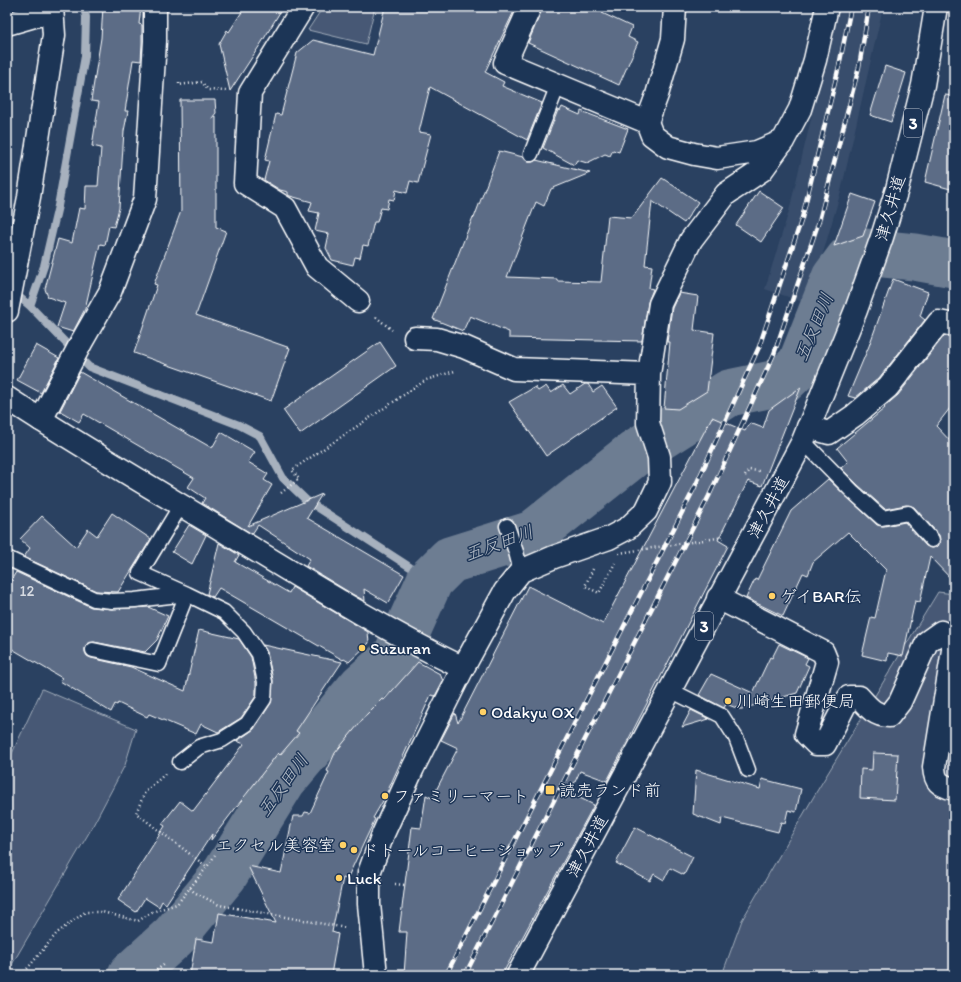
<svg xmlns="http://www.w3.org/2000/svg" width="961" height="982" viewBox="0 0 961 982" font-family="Itim,'Klee One',sans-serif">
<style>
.built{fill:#394e6c}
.green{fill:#465975;stroke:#a2acba}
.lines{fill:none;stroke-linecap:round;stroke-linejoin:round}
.stream{stroke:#a7b1be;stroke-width:8}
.river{stroke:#6d7d92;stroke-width:47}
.building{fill:#5b6c86;stroke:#fff}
.lane-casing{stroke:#fff;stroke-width:17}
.street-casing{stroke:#fff;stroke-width:25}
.secondary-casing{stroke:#fff;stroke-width:25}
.primary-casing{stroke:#fff;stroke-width:25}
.path{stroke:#fff;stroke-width:2.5;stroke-dasharray:1 3;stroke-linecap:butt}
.lane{stroke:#1d3557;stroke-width:14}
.street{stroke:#1d3557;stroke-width:22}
.secondary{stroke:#1d3557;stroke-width:22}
.primary{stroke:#1d3557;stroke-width:22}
.rail-casing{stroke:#fff;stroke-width:4.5}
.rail{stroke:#1d3557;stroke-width:3;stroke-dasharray:9;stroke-linecap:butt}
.path-bridge{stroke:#fff;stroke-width:2.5;stroke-dasharray:1 3;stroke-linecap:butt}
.poi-dot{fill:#ffd166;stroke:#1d3557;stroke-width:1.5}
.labels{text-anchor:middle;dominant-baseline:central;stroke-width:3;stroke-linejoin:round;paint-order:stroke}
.number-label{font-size:15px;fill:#d6dae1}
.shield{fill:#1d3557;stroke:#bbc2cd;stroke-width:1}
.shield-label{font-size:16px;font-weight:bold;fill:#fff}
.street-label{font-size:17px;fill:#fff;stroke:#1d3557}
.poi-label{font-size:17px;fill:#fff;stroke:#1d3557;text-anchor:start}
.water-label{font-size:18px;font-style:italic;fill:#b6bec8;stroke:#1d3557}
</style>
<rect width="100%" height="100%" fill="#2a4161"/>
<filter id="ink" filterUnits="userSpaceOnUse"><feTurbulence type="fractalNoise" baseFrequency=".025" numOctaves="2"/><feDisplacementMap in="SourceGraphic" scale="8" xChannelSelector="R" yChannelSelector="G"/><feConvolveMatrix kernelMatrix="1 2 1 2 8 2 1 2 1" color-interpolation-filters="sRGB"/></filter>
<g filter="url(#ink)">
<path class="built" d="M835 7H883L841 191 823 253 806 303 765 289 789 211 812 115Z"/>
<path class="green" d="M323 7H375L366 44 308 30Z
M938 592 954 594V975H722L742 920 817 791Z
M42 689 136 729 125 765 90 831 7 973V764Z"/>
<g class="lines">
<path class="stream" d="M84 7 86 17 85 56 58 206 44 266 30 306 89 367 239 425 260 436 283 478 306 500 430 580
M12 291 30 306"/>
<path class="river" d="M131 975 174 936 225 874 283 780 362 686 396 656 430 580 450 560 533 534 636 452 729 393 782 382 801 364 835 278 849 259 864 252 915 257 954 264"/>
</g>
<path class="building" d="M103 7H141L139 24 142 25V43L141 61 133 60 125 111H128L124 131 119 208 114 227 109 226 105 245 100 244 85 309 73 332 57 327 65 303 48 297 45 289 58 239 72 243 79 208 85 209 86 186H98L101 148 92 146 99 102 91 101 101 38Z
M245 7H283L262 42 230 91 219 44 227 30 229 32Z
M385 7H516L485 72 504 82 502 86 542 103 527 140 430 87 419 132 431 134 418 183 410 181 407 193 396 190 394 200 389 199 387 209 381 208 377 222H374L368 246 363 245 360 258 355 257 353 265 332 260 326 248 329 234 315 231 319 213 309 211 312 202 290 196 288 195V192L280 190 264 180 269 161 265 160 276 114 281 115 297 53 313 40 373 55Z
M542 7H605L602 13 632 27 628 37 638 42 619 85 528 43 541 12Z
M885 66 906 73 891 122 870 115Z
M945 95 954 96V190L925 182Z
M180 100H215L216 113 212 118 216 116V227L226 231 196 315 290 348 271 401 134 353 157 285 154 284 181 211Z
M562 107 580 115 581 111 628 129 619 152 613 150 610 156 605 154 587 163 577 160 574 165 543 148 558 110 560 111Z
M499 151 523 157 528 162H533L536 160 590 173 551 189 544 206 536 202 507 277 557 279V281L601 282 608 216 632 218 662 178 698 202 684 223 652 201 645 265 652 266 649 288 653 289 648 302 642 341 509 338V332L470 316 463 331 433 319 473 217 474 218Z
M759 191 784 208 761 242 736 225Z
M852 194 875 202 863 236 834 246Z
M893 279 928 292 920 316 925 320 879 378 855 398 848 396 869 346Z
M679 293 698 296 694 330 714 333 707 391 678 409 664 408 670 342H667L672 308Z
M944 336 954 337V403L936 426 954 445V582L930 557 920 602 915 601 903 656 888 653 887 661 862 655 871 617 875 618 886 570 848 532 813 562 808 575 803 573 783 616 746 598 755 579 757 580 791 511 828 479 877 525 884 526 905 522 926 546 933 548 938 546 940 542 939 535 914 507 906 505 885 509 858 485 841 468 848 462 837 448 885 408 884 407 898 395Z
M380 342 396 366 300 434 283 410Z
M36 345 59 358 41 393 17 380Z
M80 372 212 448 221 432 255 452 248 462 268 474 264 480 272 485 248 526 322 494 307 518 404 575 388 603 364 589 365 601 352 594 306 566 310 559 258 525 252 534 202 503 205 498 188 487 194 478 84 414 79 422 60 411Z
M585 384H588L593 392 602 386 617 407 546 456 509 402 535 387 538 391 546 386 551 393 563 385 570 394Z
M801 387 762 486 748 481 718 540 728 546 607 781 580 771 570 793 594 805 502 975H404L407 932H399L412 827 421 828 426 795 432 798 458 748 441 740 455 713 458 723 528 586 603 624 712 417 745 431 750 423 763 428 769 410Z
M112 513 151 539 118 592 96 591 24 557 30 548 20 539 42 516 76 547 88 529 97 536Z
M189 525 206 535 192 564 172 552Z
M219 543 239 555 235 562 289 593 292 587 368 632 369 643 349 662 344 659 343 660 219 588 213 597 207 594Z
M16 572 91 607 112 609 148 607 168 616 157 640 145 652 94 642 87 644 85 648V652L87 656 91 658 131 667 185 691 199 630 239 639 251 657 256 683V696L241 718 218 732 201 724 196 734 149 714 147 717 118 703 117 705 115 704 111 712 60 681 62 678 7 646V587Z
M779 644 808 658 805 664 809 666 797 693 742 709H739L726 704 724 708 699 695 711 674 753 693 770 657 772 658Z
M263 645 342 662 296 731 299 733 280 755 278 753 211 840 212 834 166 904 162 901 159 907 145 898 136 912 118 900 165 826 162 824 180 801 193 811 244 744 237 741 254 729 271 703 273 680 267 652Z
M418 662 440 674 443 681 435 696 431 695 384 799 373 818 375 819 347 879 343 878 332 932 338 934 331 975H190L196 939 214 942 219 913 276 923 248 866 281 873 293 816H303L305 812 310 813 329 772 327 771 335 753 367 714 382 699 384 700Z
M691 710 709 719 682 727Z
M873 753 898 754 895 800 860 798 861 769 872 770Z
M696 770 760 789 762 779 801 789 796 812 788 810 785 823 781 822 778 832 722 818 721 825 693 814Z
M635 827 693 857 684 875 670 868 664 880 654 874 650 881 616 863Z"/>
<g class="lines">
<defs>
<path id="lane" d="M531 154 558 85
M803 441 852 491 882 518 908 513 932 540
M507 526 516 552 521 571
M7 562 9 559 94 599 112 601 135 600 187 594 159 664 93 650
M670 690 722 716 736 738 748 770
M180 762 199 747 222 740 247 724 264 699 265 682 259 654 244 632 224 612 187 594 140 573 181 505"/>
<path id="street" d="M303 7 250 93 245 183 285 208 317 267 358 301
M530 7 505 63 647 122
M675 7 673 39 657 95 647 122 652 135 668 147 694 154 717 158 757 152 783 141
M7 24 52 11
M7 311 29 197 54 35 52 7
M415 338 437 339 464 347 514 369 649 374
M41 420 82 341 110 292 145 199 155 41V7
M808 427 829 433 855 415 888 387 939 322 954 325
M718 598 823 652 827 662 806 734 816 744H825L849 697H859C868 707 875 716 889 716L900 702 927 642 941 632 953 640V650L934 767C935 782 939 785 954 789
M376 975 369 904V873L383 834 413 768 463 668 505 591 521 571 554 557 609 538 628 528 646 511 660 482 659 457 648 423 649 374 660 304 691 240 726 194 762 170 783 141 800 109 815 60 827 7"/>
<path id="secondary" d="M7 398C80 446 156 490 232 536 308 582 383 629 463 668"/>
<path id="primary" d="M518 975 803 441 856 310 882 237 897 189 923 85 936 7"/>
</defs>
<use href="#lane" class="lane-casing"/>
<use href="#street" class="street-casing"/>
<use href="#secondary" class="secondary-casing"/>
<use href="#primary" class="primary-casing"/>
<path class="path" d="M179 83V85L202 82 208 90 226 91
M376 317 392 330
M745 476 749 470 759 471
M281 493 299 479 292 470 426 380 455 371
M593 569 585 586 599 593 615 563
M165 774 145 792 136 813 207 867
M395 884 405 885
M190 888 194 892 219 905 346 928
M22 975 57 933 85 912H102L138 921 152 912 177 904 207 867 215 855
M150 975 165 964"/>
<use href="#lane" class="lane"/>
<use href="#street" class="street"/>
<use href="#secondary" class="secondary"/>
<use href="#primary" class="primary"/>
<defs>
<path id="rail" d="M446 975 694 489 759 347 802 218 839 66 851 7
M465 975 709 496 774 354 819 221 859 67 869 7"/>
</defs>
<use href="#rail" class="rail-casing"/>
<use href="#rail" class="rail"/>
<path class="path-bridge" d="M619 553 724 537"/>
</g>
</g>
<g class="poi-dot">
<circle cx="772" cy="596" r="4"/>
<circle cx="362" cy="648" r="4"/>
<circle cx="728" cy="701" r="4"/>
<circle cx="483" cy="712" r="4"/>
<rect x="545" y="785" width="10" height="10" rx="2"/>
<circle cx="385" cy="796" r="4"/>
<circle cx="343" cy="845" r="4"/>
<circle cx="354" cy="850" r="4"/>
<circle cx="339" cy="878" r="4"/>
</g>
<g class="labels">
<g class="number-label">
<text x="27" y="591">12</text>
</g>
<g class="shield">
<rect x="904" y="109" width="18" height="28" rx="3"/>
<rect x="695" y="612" width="18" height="28" rx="3"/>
</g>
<g class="shield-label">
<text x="913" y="123">3</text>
<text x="704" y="626">3</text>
</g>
<g class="street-label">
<text transform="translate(890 208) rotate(-74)">津久井道</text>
<text transform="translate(768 507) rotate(-62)">津久井道</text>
<text transform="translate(587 846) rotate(-62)">津久井道</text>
</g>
<g class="poi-label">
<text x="780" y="596">ゲイBAR伝</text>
<text x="370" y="648">Suzuran</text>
<text x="736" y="701">川崎生田郵便局</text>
<text x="491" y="712">Odakyu OX</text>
<text x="559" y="790">読売ランド前</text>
<text x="393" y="796">ファミリーマート</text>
<text x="335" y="845" text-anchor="end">エクセル美容室</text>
<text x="362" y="850">ドトールコーヒーショップ</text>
<text x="347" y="878">Luck</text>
</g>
<g class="water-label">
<text transform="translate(814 327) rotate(-67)">五反田川</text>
<text transform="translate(499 543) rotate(-20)">五反田川</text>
<text transform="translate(283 785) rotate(-54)">五反田川</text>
</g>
</g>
<rect width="961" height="982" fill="none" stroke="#1d3557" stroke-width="24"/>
<rect x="12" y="12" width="937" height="958" fill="none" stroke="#fff" stroke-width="1.5" filter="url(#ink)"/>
</svg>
